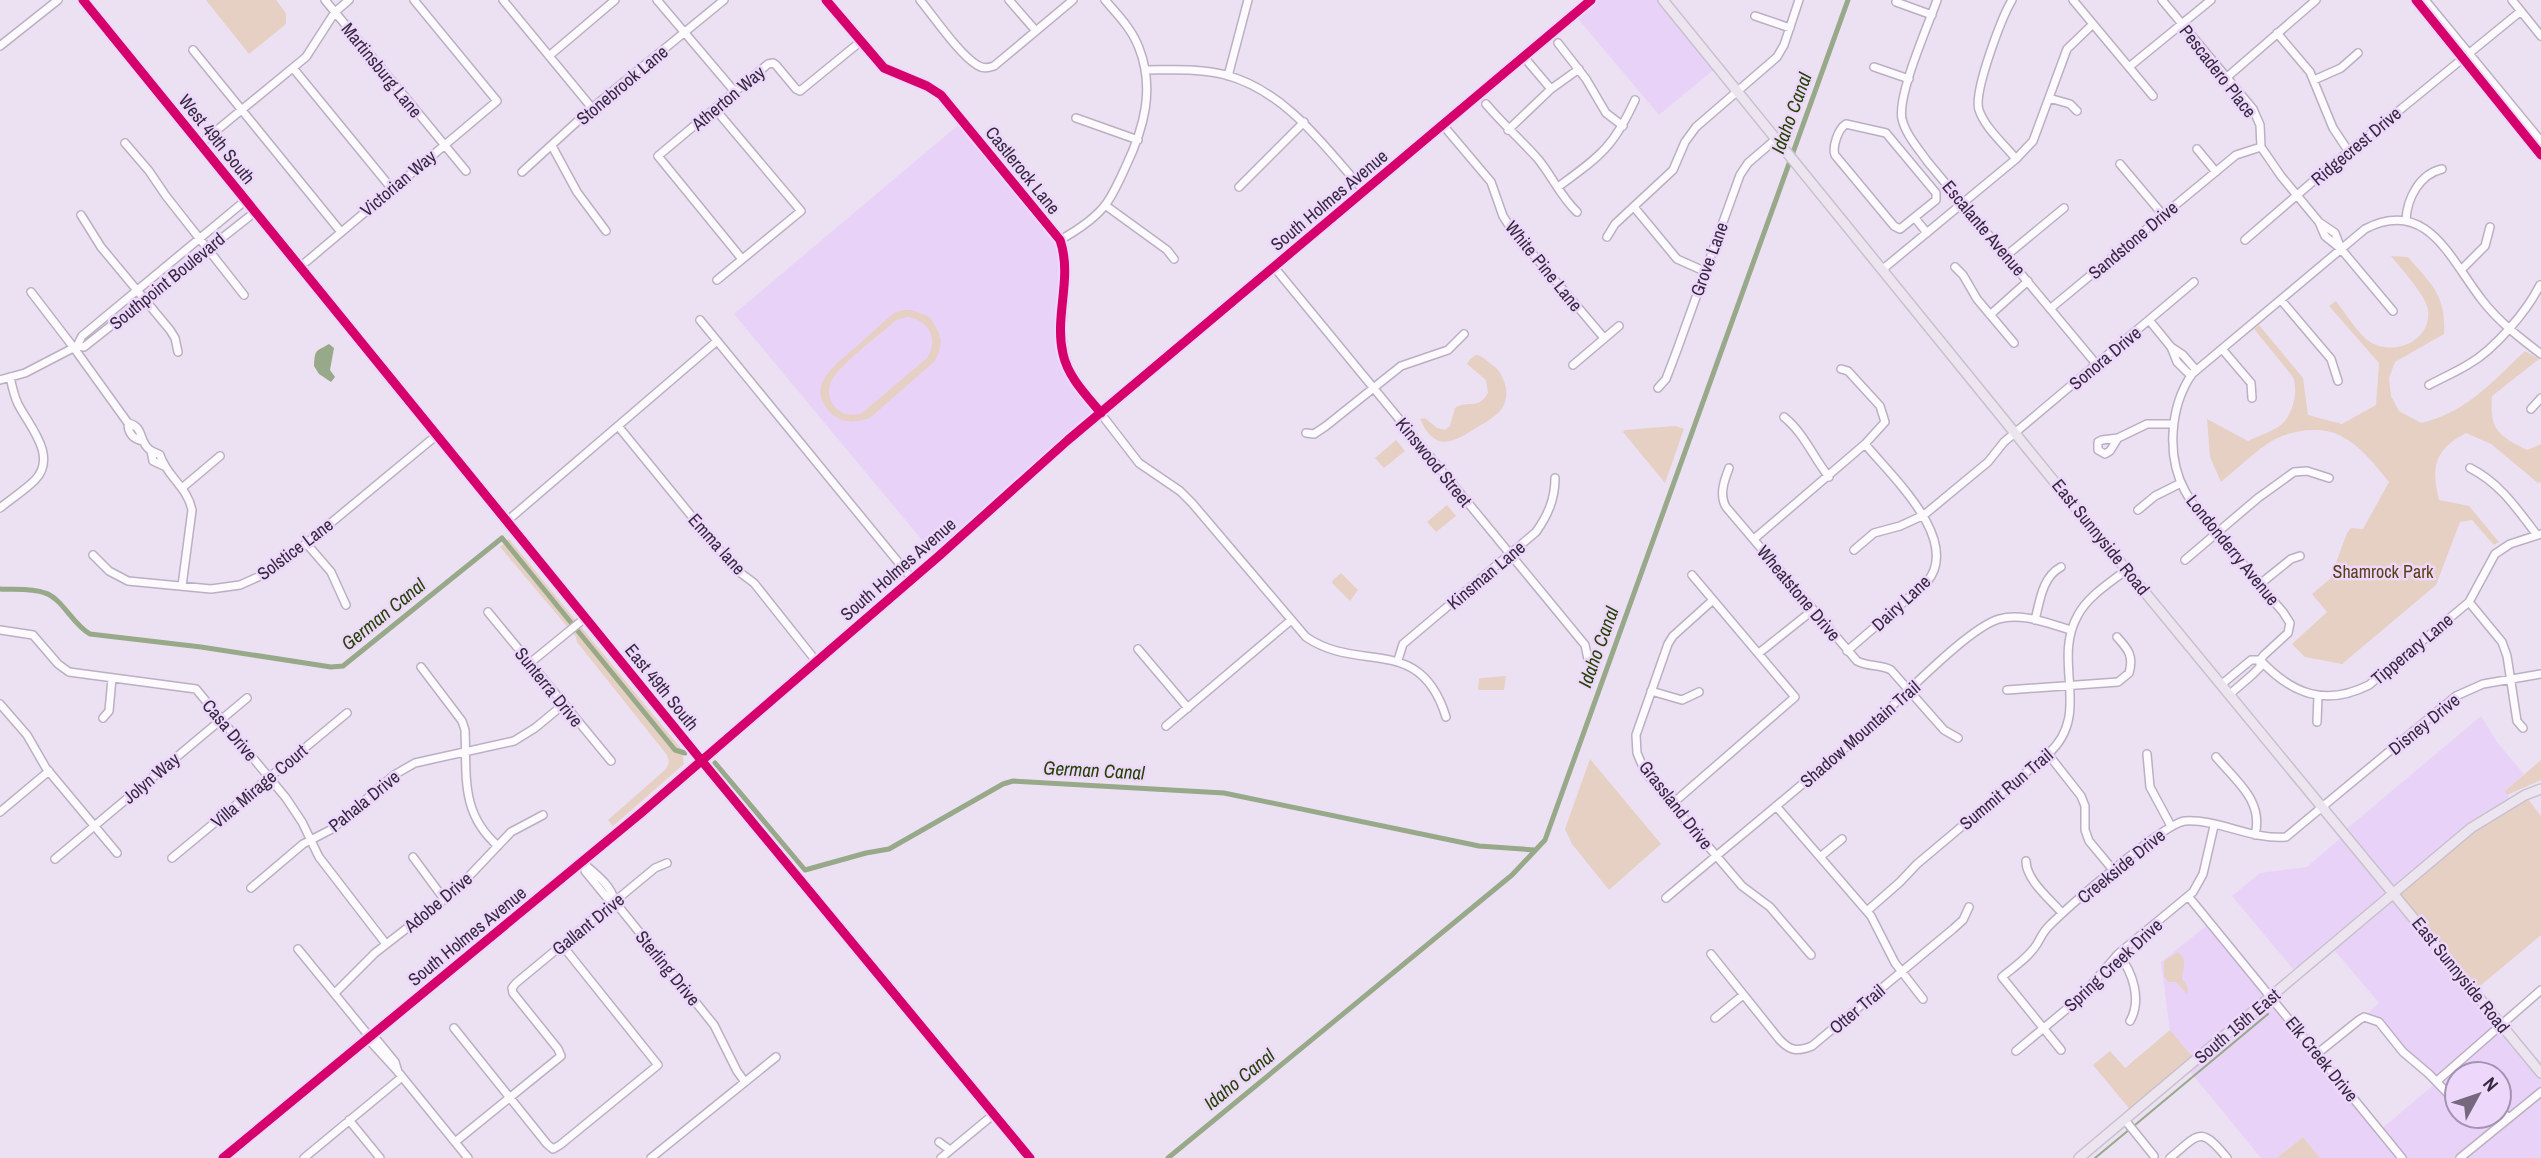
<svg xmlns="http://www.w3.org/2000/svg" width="2541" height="1158" viewBox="0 0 2541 1158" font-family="'Archivo Narrow',sans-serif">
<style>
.built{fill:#e9d2f7;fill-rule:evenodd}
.green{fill:#e6d0c4;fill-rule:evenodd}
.water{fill:#97a988}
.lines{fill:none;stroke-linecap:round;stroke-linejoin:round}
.stream{stroke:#97a988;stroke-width:2}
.canal{stroke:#97a988;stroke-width:5}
.minor-casing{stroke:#bbafc2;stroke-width:10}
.major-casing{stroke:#c8c1cd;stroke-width:12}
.minor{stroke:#fcfafd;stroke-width:7}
.major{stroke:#ece5f0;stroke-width:9}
.cycleway-casing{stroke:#edd8fb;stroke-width:13}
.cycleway{stroke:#d6006c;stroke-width:9}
.labels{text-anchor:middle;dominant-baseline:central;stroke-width:5;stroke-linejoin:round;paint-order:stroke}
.street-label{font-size:18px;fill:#36283f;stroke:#edd8fb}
.park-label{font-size:18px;fill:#5b3e13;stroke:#edd8fb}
.water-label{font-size:19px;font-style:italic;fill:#244202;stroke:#edd8fb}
</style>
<rect width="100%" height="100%" fill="#ece0f3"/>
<path class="built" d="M1591 0H1663L1717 67 1659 115 1574 14Z
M963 121 1060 240 1064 251 1061 330 1067 366 1101 413 937 558 734 314Z
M2481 716 2497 742 2524 774 2505 791 2513 802 2394 894 2541 1073V1158H2320L2303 1137 2277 1158H2261L2187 1068 2195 1061 2170 1030 2161 962 2210 923 2380 1130 2437 1082 2403 1052 2379 1022 2364 1017 2379 1003 2331 946 2298 975 2232 896 2260 873 2307 867 2345 834 2343 832ZM2457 1074H2499V1116H2457Z"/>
<path class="green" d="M206 0H276L286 13V24L249 54Z
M2391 256 2408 257C2432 285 2446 295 2444 334L2395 362 2389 378 2391 396 2399 411 2421 423C2467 412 2492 382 2525 351L2539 359 2492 396C2489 430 2499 436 2527 450L2541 444V482L2538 483 2491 444 2466 433C2434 450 2431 467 2439 500L2469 506 2499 542 2494 545 2472 520 2460 522 2436 585 2342 664 2305 657 2292 644 2327 612 2312 594 2330 579 2347 533 2351 528 2363 529 2389 482C2375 465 2361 446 2341 436 2320 425 2287 430 2267 444 2251 455 2236 470 2221 482L2210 457 2207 419 2248 441C2258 436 2277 430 2284 422 2294 410 2298 391 2293 377L2254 329 2259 325 2303 378 2308 415 2342 424 2376 405 2379 363 2329 306 2336 301C2345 313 2355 329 2366 339 2390 359 2432 342 2428 310 2426 295 2401 269 2391 256Z
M902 310H912L930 317 939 333 941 341 939 352 935 361 870 418C858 422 844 424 833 415 802 387 835 365 857 346 869 335 881 324 894 313ZM908 317C929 320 939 339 927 358L862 413C853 416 843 415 836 408 829 401 827 390 831 382 838 365 881 334 896 320Z
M1476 355C1483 356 1488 362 1494 366 1500 371 1505 381 1506 389 1509 413 1488 420 1471 431 1448 446 1433 448 1420 419L1425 418 1437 428 1445 430 1450 426 1455 408C1469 399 1477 411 1488 393L1486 380 1467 364 1470 359Z
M1675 426 1684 429 1665 483 1623 432 1625 430Z
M1396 440 1405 451 1384 468 1375 458Z
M1447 505 1456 516 1436 532 1427 522Z
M509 539 682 750 684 764 613 826 608 820 666 769 669 762 667 755 577 642 576 637 500 547Z
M1341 573 1358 590 1350 601 1332 583 1333 580Z
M1506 676 1504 690H1478L1479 679 1481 678Z
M1590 759 1661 844 1609 890 1572 844 1565 829Z
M2541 760V780L2507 795 2505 791Z
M2525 795 2541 816V935L2474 991 2394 893 2482 821Z
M2178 952C2189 960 2182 969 2182 978L2188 988 2187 994 2176 982H2168L2164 976V961Z
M2170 1030 2196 1061 2133 1113 2093 1065 2110 1051 2125 1068Z
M2303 1137 2320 1158H2277Z"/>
<path class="water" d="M329 344 334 348 330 370 335 377 331 382 319 374 314 366C315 348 316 352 329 344Z"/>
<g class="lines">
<path class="stream" d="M2135 1125 2268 1014
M2095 1158 2130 1129"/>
<path class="canal" d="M0 589C14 590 32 588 45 593 62 598 73 625 90 634L201 647 331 667 343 666 502 538 675 750 685 753
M715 763 805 870 866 853 889 849 1003 784 1013 781 1224 793 1479 846 1535 850
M1168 1158 1512 875 1545 840 1848 0"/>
<defs>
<path id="minor" d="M83 0 701 760 1030 1158
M325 0 466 171
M503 0 592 108
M657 0 735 92
M826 0 884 68 927 86 941 95 1060 240C1077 290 1046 328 1074 379L1139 463 1180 491 1192 503 1306 637C1360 674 1420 633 1446 717
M920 0C934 17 959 54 977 65 983 69 988 68 994 66L1073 0
M1009 0 1036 31
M1937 0C1928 26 1897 95 1902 119 1906 135 1918 148 1927 161L2097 365
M2012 0C2002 17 1973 92 1979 110 1985 128 2004 144 2016 159
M2073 0 2153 96
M2162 0 2253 109 2260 125 2261 147
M2416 0 2541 155
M2425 0 2541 141
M2512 0 2541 36
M1896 2 1932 15
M1755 16 1790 28
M2277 33 2310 72 2333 128 2349 152
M1558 43 1586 79 1606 113 1623 126
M0 46 58 0
M193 50 341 232
M549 56 615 0
M1523 56 1551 89
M1874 67 1909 79
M2129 67 2211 0
M293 68 392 189
M1145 70C1172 70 1200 68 1226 75 1287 92 1324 146 1364 191
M1228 76 1248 0
M2226 78 2316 0
M2314 80 2341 68 2358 53
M2049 98 2070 104 2077 111
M1486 104C1502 123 1521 140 1538 159 1552 176 1561 197 1577 212
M715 109 801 211 717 280
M1076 118 1138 140
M1442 124 1491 182 1503 216 1510 227 1604 338
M1846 124 1886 133 1936 193V200L1900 229 1894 226 1835 155C1832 147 1838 129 1846 124Z
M1508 130 1551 89 1579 69
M125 143 149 171 166 196 244 295
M200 144 306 57 335 12 349 0
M552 146 577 192 606 231
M2261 147 2281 176 2319 222 2335 233 2341 249 2393 311
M2197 149 2216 172
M2120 164 2163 215
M522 172 592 108 724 0
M1239 187 1304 122
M1558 187C1600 156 1613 148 1635 100
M1105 205 1167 250 1174 259
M1634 207 1677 259 1704 271
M81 215 101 247 170 330 175 338 178 352
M1915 218 1927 233
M2406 220C2407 198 2420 174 2442 169
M2319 222 2325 236 2341 249
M1607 237 1615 224 1673 170 1685 142 1696 127 1777 57 1784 45 1799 0
M1060 240C1076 231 1095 219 1106 204 1114 193 1120 179 1126 166 1144 128 1155 89 1139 48 1132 29 1118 15 1105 0
M2245 240 2325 171 2521 11
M2007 255 2064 208
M742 259 658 156 768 64 773 63 776 65 796 89 800 91 860 42
M300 267 497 101 414 0
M1274 267 1585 645 1588 659
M1955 267 1963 275 1977 299 2014 343
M1883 269 2016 159 2033 141 2067 49 2093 24
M2461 270 2485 246 2490 227
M31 292 74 348 128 423C128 434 133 439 143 441
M2281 300 2331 359 2338 381
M2051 308 2236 155 2261 147
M1990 315 2028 281
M700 320 912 579
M2149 320 2171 347 2183 355 2196 370
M77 346 82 336 246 200
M2171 347 2177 362 2191 376
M2222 349 2251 383 2252 398
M1573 365 1619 326
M0 380 25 373 77 346 84 347 255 212
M2429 385C2442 378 2456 372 2469 364 2495 349 2527 311 2540 285
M1658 388 1666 379 1677 350 1740 175 1748 163 1776 139
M2531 409 2541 398
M1784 417C1804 433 1813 457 1829 477
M128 423C145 427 138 441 150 450 153 452 157 453 160 455 167 477 187 486 192 510L182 586
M618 426 734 568 754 583 816 661
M1306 433 1314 434 1326 426 1401 366 1448 350 1464 334
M2118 438 2147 424H2173
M2118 438 2110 451 2105 454 2098 450V442L2102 440Z
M151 451 153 461 164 466
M1729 468C1724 481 1719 495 1726 507L1857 661C1868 667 1880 664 1891 670L1944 730 1958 738
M2470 468C2500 483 2517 509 2537 535
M182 488 220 456
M0 508C11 499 25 490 35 480 58 456 29 426 18 404 14 396 12 386 10 377
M2138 510 2155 496 2181 483
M507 521 717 341
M1754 539 1865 444 1885 422 1880 406 1848 371 1841 369
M306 543 331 572 346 605
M1854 550 1874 533 1900 526 1924 515 1988 462 2004 442 2194 282
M93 555 109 571 128 581 211 589 240 585 267 573 297 551 437 435
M2185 560 2258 498 2294 472 2307 471 2329 478
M2260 584 2291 559 2300 556
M1713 600 1673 636 1668 644 1636 735 1637 753 1645 772 1742 886 1770 907 1811 955
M2469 602 2502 642 2507 656 2517 721 2523 728
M488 612 611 761
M2035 620C2040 601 2042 577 2061 567
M0 630 33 635 58 664 69 672 196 689 286 798 302 822 319 857 386 944
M1138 649 1188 708
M1847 651 1927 582C1962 540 1891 476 1865 444
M1759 653 1813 610
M1398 660 1403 644 1536 532C1548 515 1555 499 1555 478
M2260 660C2292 694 2325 707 2369 685L2469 602 2495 554 2510 544 2541 534
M530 663 585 618
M421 667 462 721 465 730C467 776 460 813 498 846
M2222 684 2251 660H2260
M2007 690 2118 682 2129 673C2134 656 2128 649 2117 637
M1651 691 1682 700 1699 692
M2230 694 2252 675 2260 667V660L2264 655 2288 633 2290 623 2283 612C2266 593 2251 573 2235 554 2218 534 2198 515 2185 491 2166 456 2170 406 2192 374L2365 229C2427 197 2450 259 2482 300 2498 321 2520 338 2541 354
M0 704 27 735 46 768 117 853
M103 718 109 711 112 678
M2317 722 2318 695
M1166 726 1290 621
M2048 754 2081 796 2085 806V830L2089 841 2114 871
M2147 754 2150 787 2171 826
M2216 757C2236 781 2264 801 2255 835
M1672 804 1795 697 1692 575
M1776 806 1871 916 1895 963 1923 999
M0 812 49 771
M413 857 444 899
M1820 857 1842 839
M172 858 347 713
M55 859 247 698
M2026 861C2026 880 2050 899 2062 913
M582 862C594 873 611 884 615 902L714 1025 737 1071 745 1082
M585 865V871L608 899 615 902
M251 888 303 844 332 829 394 775 415 763 514 741 535 728 564 704
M2188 896 2402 1158
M1666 898C1736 839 1808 781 1877 720 1903 697 1968 628 1999 619 2022 612 2049 624 2071 630
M1867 911 1900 882 1917 864 2048 754C2093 714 2051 662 2078 615 2088 596 2110 583 2126 570
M298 949 369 1036
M1711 954 1779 1039C1790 1051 1797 1052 1812 1046L1953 929 1963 920 1969 907
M2118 954C2133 972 2142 1000 2130 1021
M335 993 375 953 456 890 511 832 543 815
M1715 1018 1743 995
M454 1028 547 1144 553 1149 560 1145 658 1065 562 945
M372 1034 395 1062 398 1072
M367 1038 399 1073 468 1158
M2061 1050 2002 977C2014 967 2029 957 2037 944 2041 937 2043 932 2049 926 2068 907 2164 823 2185 821 2219 819 2251 840 2286 837L2456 696 2483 684 2541 674
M2016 1051 2080 998 2118 954 2193 892 2203 874 2214 826
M2318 1053 2359 1020 2364 1017 2379 1022 2403 1052 2429 1074 2457 1103
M2437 1081 2541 990
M2499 1109 2509 1118
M349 1120 380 1158
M2125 1120 2154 1156
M455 1142 561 1056 558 1049 513 993 512 988 516 983 655 868 667 863
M939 1142 950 1150
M223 1158 641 813 940 555 1068 440 1591 0
M304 1158 402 1077
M651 1158 776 1057
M941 1158 994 1114
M2170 1158C2199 1134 2200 1125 2227 1158
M2460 1158 2541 1092"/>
<path id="major" d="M1663 0 2092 528 2541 1073
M2079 1158 2471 828 2525 795 2541 789"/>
</defs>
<use href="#minor" class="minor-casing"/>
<use href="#major" class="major-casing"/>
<use href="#minor" class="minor"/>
<use href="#major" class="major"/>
<defs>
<path id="cycleway" d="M83 0 701 760 1030 1158
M826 0 884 68 927 86 941 95 1060 240C1073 278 1054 316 1063 354 1068 377 1086 395 1101 413
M2416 0 2541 155
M223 1158 641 813 940 555 1068 440 1591 0"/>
</defs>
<use href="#cycleway" class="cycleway-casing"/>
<use href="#cycleway" class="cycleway"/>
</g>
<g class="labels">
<g class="street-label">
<text transform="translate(382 70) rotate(51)">Martinsburg Lane</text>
<text transform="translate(2218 71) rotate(52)">Pescadero Place</text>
<text transform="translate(622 85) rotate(-40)">Stonebrook Lane</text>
<text transform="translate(728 98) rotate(-40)">Atherton Way</text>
<text transform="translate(217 139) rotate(51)">West 49th South</text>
<text transform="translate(2356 146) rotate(-40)">Ridgecrest Drive</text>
<text transform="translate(1023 170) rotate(51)">Castlerock Lane</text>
<text transform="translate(398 183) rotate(-40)">Victorian Way</text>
<text transform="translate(1329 200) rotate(-40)">South Holmes Avenue</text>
<text transform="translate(1984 228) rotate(50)">Escalante Avenue</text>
<text transform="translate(2133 240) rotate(-40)">Sandstone Drive</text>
<text transform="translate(1709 259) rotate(-70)">Grove Lane</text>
<text transform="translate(1544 266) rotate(51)">White Pine Lane</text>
<text transform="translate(167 281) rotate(-39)">Southpoint Boulevard</text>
<text transform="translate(2105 358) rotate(-40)">Sonora Drive</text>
<text transform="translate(1434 462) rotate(51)">Kinswood Street</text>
<text transform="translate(2101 537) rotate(51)">East Sunnyside Road</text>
<text transform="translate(717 544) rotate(48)">Emma lane</text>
<text transform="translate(295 549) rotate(-37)">Solstice Lane</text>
<text transform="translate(2233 550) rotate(51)">Londonderry Avenue</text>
<text transform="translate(898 569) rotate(-41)">South Holmes Avenue</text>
<text transform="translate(1486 575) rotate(-40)">Kinsman Lane</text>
<text transform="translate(1799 593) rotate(50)">Wheatstone Drive</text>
<text transform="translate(1901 603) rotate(-43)">Dairy Lane</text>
<text transform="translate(2412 649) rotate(-40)">Tipperary Lane</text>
<text transform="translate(549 687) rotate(51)">Sunterra Drive</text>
<text transform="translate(662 687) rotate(51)">East 49th South</text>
<text transform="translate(2424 724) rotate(-39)">Disney Drive</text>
<text transform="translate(230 730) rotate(50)">Casa Drive</text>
<text transform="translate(1860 734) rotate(-41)">Shadow Mountain Trail</text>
<text transform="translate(151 778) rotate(-40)">Jolyn Way</text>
<text transform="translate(259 786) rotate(-40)">Villa Mirage Court</text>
<text transform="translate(2006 789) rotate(-40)">Summit Run Trail</text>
<text transform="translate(364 801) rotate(-39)">Pahala Drive</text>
<text transform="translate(1676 805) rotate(52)">Grassland Drive</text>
<text transform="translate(2121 866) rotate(-39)">Creekside Drive</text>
<text transform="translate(438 902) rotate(-40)">Adobe Drive</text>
<text transform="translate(588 924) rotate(-39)">Gallant Drive</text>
<text transform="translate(467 936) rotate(-39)">South Holmes Avenue</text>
<text transform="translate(2113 965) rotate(-43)">Spring Creek Drive</text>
<text transform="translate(668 968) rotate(51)">Sterling Drive</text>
<text transform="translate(2461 975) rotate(51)">East Sunnyside Road</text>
<text transform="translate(1857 1009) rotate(-40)">Otter Trail</text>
<text transform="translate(2237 1026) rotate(-40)">South 15th East</text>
<text transform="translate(2322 1059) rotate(51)">Elk Creek Drive</text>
</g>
<g class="park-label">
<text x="2383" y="571">Shamrock Park</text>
</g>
<g class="water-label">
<text transform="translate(1791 113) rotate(-70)">Idaho Canal</text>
<text transform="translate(383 614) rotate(-39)">German Canal</text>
<text transform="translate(1598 647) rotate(-70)">Idaho Canal</text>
<text transform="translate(1094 770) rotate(3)">German Canal</text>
<text transform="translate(1239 1079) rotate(-39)">Idaho Canal</text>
</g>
</g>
<g transform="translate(2478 1095) rotate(50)"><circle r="33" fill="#edd8fb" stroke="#a492b0" stroke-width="2"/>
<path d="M0-5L12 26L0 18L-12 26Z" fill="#76687e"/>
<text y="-10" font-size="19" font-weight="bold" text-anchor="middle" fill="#36283f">N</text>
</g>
</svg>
